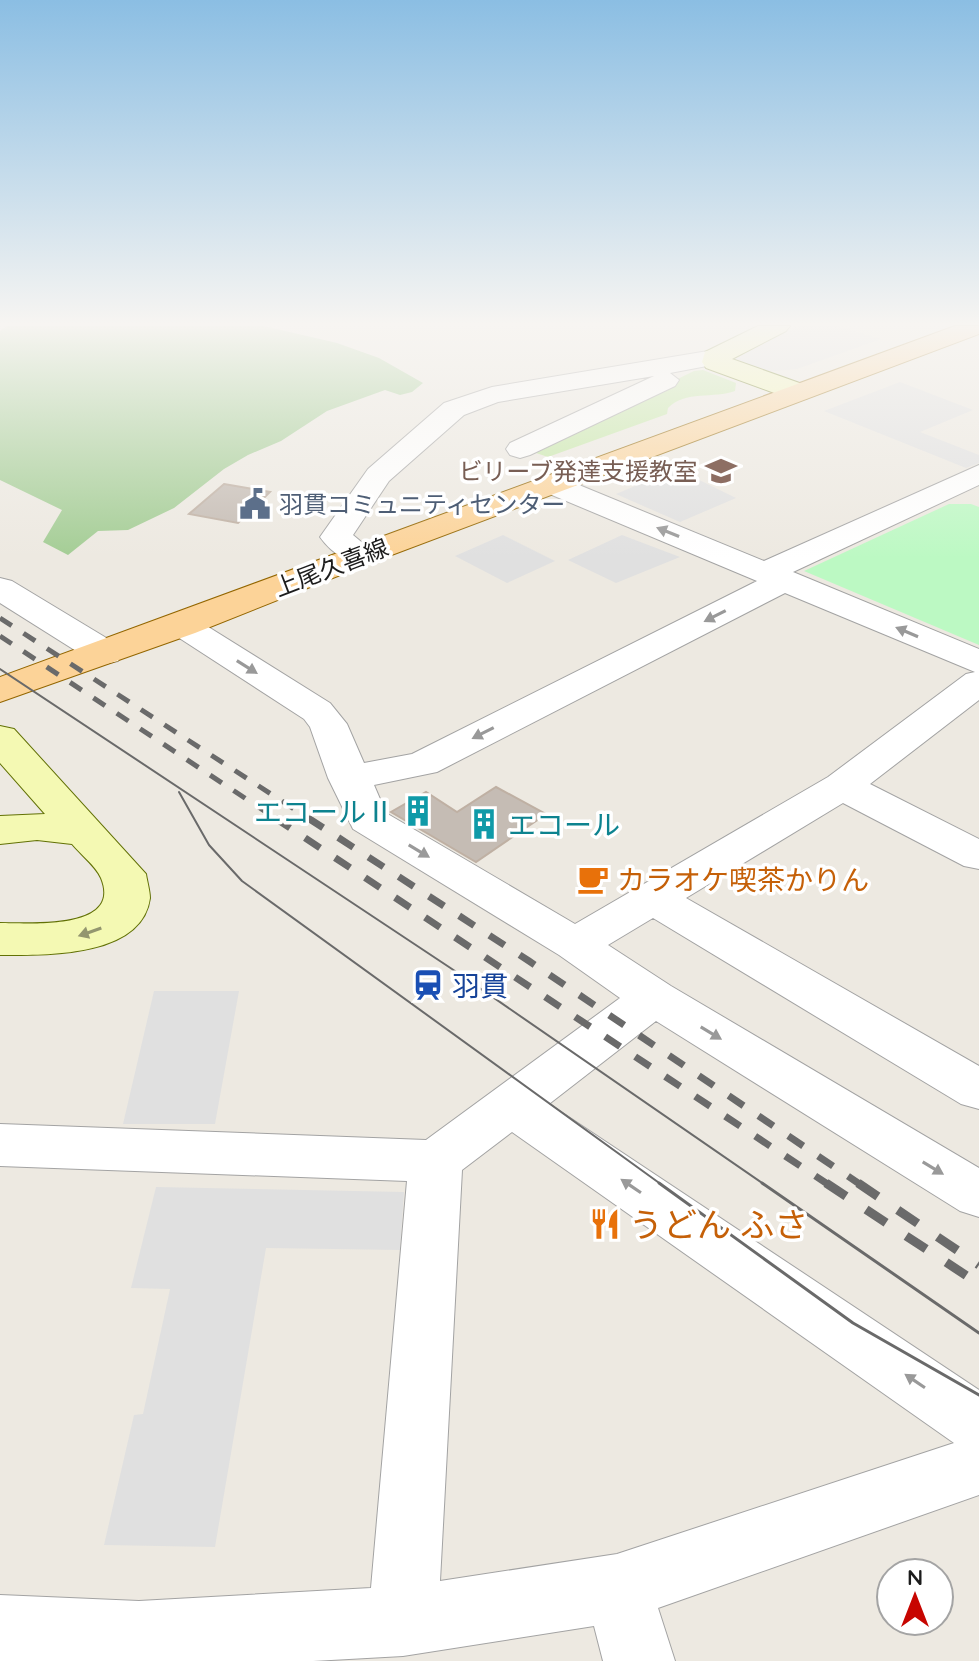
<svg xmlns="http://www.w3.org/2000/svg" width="979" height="1661" viewBox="0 0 979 1661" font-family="Quicksand,'Noto Sans JP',sans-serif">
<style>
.grass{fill:#c5e8a6}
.forest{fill:#a4cd95}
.park{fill:#bcf9c3}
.parking{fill:#e0e0e0}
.building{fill:#c5bcb4;stroke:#bfb0a3;stroke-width:2}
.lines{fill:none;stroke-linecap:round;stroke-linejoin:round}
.street-casing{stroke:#a3a3a3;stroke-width:2}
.secondary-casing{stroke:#627105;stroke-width:2}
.primary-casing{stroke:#936600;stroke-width:2}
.street{fill:#fff;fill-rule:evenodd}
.secondary{fill:#f4f9b3;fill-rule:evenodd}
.primary{fill:#fcd398;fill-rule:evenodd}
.tram-far1{stroke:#6a6a6a;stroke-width:2}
.tram{stroke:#6a6a6a;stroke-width:3}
.rail-far2{stroke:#6a6a6a;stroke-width:5;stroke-dasharray:14 14;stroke-linecap:butt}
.rail-far1{stroke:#6a6a6a;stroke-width:7;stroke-dasharray:18 18;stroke-linecap:butt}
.rail{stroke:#6a6a6a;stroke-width:9;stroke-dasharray:24 24;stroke-linecap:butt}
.oneway{fill:#999}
.oneway2{fill:#93966f}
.labels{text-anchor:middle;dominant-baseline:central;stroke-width:7;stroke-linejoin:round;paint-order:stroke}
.far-education-label{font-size:24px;fill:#785e54;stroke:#fff;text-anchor:end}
.far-service-label{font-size:24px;fill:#4e5e75;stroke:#fff;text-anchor:start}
.far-street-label{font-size:24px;fill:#1c1c1c;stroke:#fff}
.culture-label{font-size:28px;fill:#0d838f;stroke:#fff;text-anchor:end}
.food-label{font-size:28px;fill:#c56008;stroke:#fff;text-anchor:start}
.transit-label{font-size:28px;fill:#164399;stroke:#fff;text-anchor:start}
.near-food-label{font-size:34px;fill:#c56008;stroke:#fff;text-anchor:start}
</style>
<rect width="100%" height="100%" fill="#ede9e1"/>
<path class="grass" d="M703 370 736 383 735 391C714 399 685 390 668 408L667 414 548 457 530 451 694 371Z"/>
<path class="forest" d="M7 326H264L337 343 379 358 423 383 412 392 400 395 385 390 327 411 281 441 248 455 224 469 174 508 128 530 98 531 68 555 43 542 62 510 0 480V331Z"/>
<path class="park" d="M949 504H971L979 507V645L804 571Z"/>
<path class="parking" d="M798 326H838L881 339 797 369 761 372 729 362Z
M900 382 973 410 920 432 979 455V463L966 468 824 411Z
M683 466 697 472 691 476 736 498 680 522 616 494Z
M503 535 555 561 507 583 455 556Z
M622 535 680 557 616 583 568 560Z
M154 991H239L215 1124H123Z
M156 1187 404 1192 400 1250 266 1248 215 1547 104 1545 134 1415 143 1414 170 1289 131 1288Z"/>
<path class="building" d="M224 484 270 492 238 523 189 514Z
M496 787 546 814 476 862 391 812 426 792 457 812Z"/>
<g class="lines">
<defs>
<path id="street" d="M714 350 723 353 727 358 723 363 670 373 679 380 675 386 530 455 520 458 510 455 506 449 510 443 654 376 498 402 464 415 389 481 353 535 377 555 372 562C352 567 332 554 320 537L368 469 444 403 492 387Z
M979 465V485L793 572 979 649V700L870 784 979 839V869L964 866 843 803 686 898 979 1066V1109L961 1104 653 918 608 945 671 986 979 1168V1217L960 1211 656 1021 549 1104 979 1390V1495L658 1608 675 1661H603L594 1626 403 1656 313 1661H0V1595L139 1601 371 1588 407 1181 0 1166V1124L426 1140 620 998 559 955 353 829 328 778 310 727 304 719 170 632 165 625 170 618 182 615 194 618 330 703 347 724 364 763 412 754 757 581 540 490 536 484 540 478 551 475 562 478 764 561ZM785 593 975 672 966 674 828 777 575 924 386 813 374 785 437 772ZM512 1132 954 1443 617 1554 440 1581 462 1170Z
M0 578 12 581 118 645 123 653 118 661 105 664 92 661 0 603Z"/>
<path id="secondary" d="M758 326H790L786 331 732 359 808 386 812 392 808 398 798 400 788 398 706 368 702 362 705 352Z
M0 726 14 729 146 874C147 881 150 891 150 898 142 958 44 955 0 955V923C28 923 123 931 101 878 96 866 80 854 72 844L37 840 0 844V816L45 814 0 763Z"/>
<path id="primary" d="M955 326H979V334L373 562 195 633 0 702V677Z"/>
</defs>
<use href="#street" class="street-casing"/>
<use href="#secondary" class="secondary-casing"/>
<use href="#primary" class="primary-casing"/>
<use href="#street" class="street"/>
<use href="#secondary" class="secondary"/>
<use href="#primary" class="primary"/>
<path class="tram-far1" d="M0 669 452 969 765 1185
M179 792 209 845 242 881 662 1185"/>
<path class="tram" d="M659 1183 853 1323 979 1395
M762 1183 979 1333"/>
<path class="rail-far2" d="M0 618 311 820
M0 636 278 820"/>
<path class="rail-far1" d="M275 818 829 1185
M308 818 529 961 861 1185"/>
<path class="rail" d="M826 1183 979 1284
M858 1183 979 1265"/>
</g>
<defs><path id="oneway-solid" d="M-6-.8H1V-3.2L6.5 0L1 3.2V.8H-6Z" transform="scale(2)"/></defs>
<g class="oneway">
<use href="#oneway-solid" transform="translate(668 532) rotate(-158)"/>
<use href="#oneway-solid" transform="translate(715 616) rotate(153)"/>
<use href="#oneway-solid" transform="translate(907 632) rotate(-157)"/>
<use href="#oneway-solid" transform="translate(247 667) rotate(32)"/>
<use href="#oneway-solid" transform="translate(483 733) rotate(153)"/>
<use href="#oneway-solid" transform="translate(419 851) rotate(31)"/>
<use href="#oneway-solid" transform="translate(711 1033) rotate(31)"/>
<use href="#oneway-solid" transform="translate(933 1168) rotate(31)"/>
<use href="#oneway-solid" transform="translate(631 1186) rotate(-146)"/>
<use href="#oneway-solid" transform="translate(915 1381) rotate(-146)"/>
</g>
<use class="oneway2" href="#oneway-solid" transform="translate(90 932) rotate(161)"/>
<linearGradient id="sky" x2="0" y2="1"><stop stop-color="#8bbee3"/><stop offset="0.58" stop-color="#f7f5f2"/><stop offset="1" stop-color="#f7f5f2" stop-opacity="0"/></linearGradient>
<rect width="979" height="558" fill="url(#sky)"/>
<defs>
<symbol id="school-bare" viewBox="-9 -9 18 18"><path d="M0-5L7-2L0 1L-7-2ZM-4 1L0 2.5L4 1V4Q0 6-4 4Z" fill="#8d6e63" stroke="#fff" stroke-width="2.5" paint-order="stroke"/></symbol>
<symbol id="civic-bare" viewBox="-9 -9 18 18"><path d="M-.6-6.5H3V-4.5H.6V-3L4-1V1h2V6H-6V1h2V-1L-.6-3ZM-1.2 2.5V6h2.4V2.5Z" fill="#5c6f8a" stroke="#fff" stroke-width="2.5" paint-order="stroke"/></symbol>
<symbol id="building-bare" viewBox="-9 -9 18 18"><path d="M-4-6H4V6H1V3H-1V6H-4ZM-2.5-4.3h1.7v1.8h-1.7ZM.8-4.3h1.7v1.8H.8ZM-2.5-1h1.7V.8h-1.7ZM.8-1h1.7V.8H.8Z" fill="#0f9aa8" stroke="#fff" stroke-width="2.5" paint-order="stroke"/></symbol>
<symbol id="cafe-bare" viewBox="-9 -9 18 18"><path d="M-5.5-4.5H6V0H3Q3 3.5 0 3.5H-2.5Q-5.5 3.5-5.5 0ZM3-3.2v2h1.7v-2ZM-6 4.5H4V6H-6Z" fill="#e8710a" stroke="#fff" stroke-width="2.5" paint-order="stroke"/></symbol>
<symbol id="station-bare" viewBox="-9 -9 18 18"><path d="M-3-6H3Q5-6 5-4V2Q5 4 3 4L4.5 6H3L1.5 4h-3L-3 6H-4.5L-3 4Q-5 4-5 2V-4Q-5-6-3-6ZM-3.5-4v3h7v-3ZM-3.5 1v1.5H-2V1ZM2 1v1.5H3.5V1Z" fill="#1a4fb4" stroke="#fff" stroke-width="2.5" paint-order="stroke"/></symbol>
<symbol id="restaurant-bare" viewBox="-9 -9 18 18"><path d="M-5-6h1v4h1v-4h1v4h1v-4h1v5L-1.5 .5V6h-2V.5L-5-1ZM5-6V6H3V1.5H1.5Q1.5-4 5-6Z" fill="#e8710a" stroke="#fff" stroke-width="2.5" paint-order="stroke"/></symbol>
</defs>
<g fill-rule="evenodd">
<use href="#school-bare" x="699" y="449" width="44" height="44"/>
<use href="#civic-bare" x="233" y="482" width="44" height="44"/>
<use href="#building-bare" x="396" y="789" width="44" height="44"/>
<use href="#building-bare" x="462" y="802" width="44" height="44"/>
<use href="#cafe-bare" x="571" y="857" width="44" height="44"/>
<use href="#station-bare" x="406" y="963" width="44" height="44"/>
<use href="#restaurant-bare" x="583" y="1202" width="44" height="44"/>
</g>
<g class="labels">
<g class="far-education-label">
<text x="697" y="471">ビリーブ発達支援教室</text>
</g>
<g class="far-service-label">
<text x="279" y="504">羽貫コミュニティセンター</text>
</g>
<g class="far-street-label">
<text transform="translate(331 567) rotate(-21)">上尾久喜線</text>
</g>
<g class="culture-label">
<text x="394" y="811">エコールⅡ</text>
<text x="508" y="824" text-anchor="start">エコール</text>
</g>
<g class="food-label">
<text x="617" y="879">カラオケ喫茶かりん</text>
</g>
<g class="transit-label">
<text x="452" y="985">羽貫</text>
</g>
<g class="near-food-label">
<text x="629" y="1224">うどん ふさ</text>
</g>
</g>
<g transform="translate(915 1597)"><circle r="38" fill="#ffffff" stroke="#a4a4a4" stroke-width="2"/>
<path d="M0-6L14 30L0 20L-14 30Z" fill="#c70500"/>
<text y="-12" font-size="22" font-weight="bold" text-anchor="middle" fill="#1c1c1c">N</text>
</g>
</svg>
